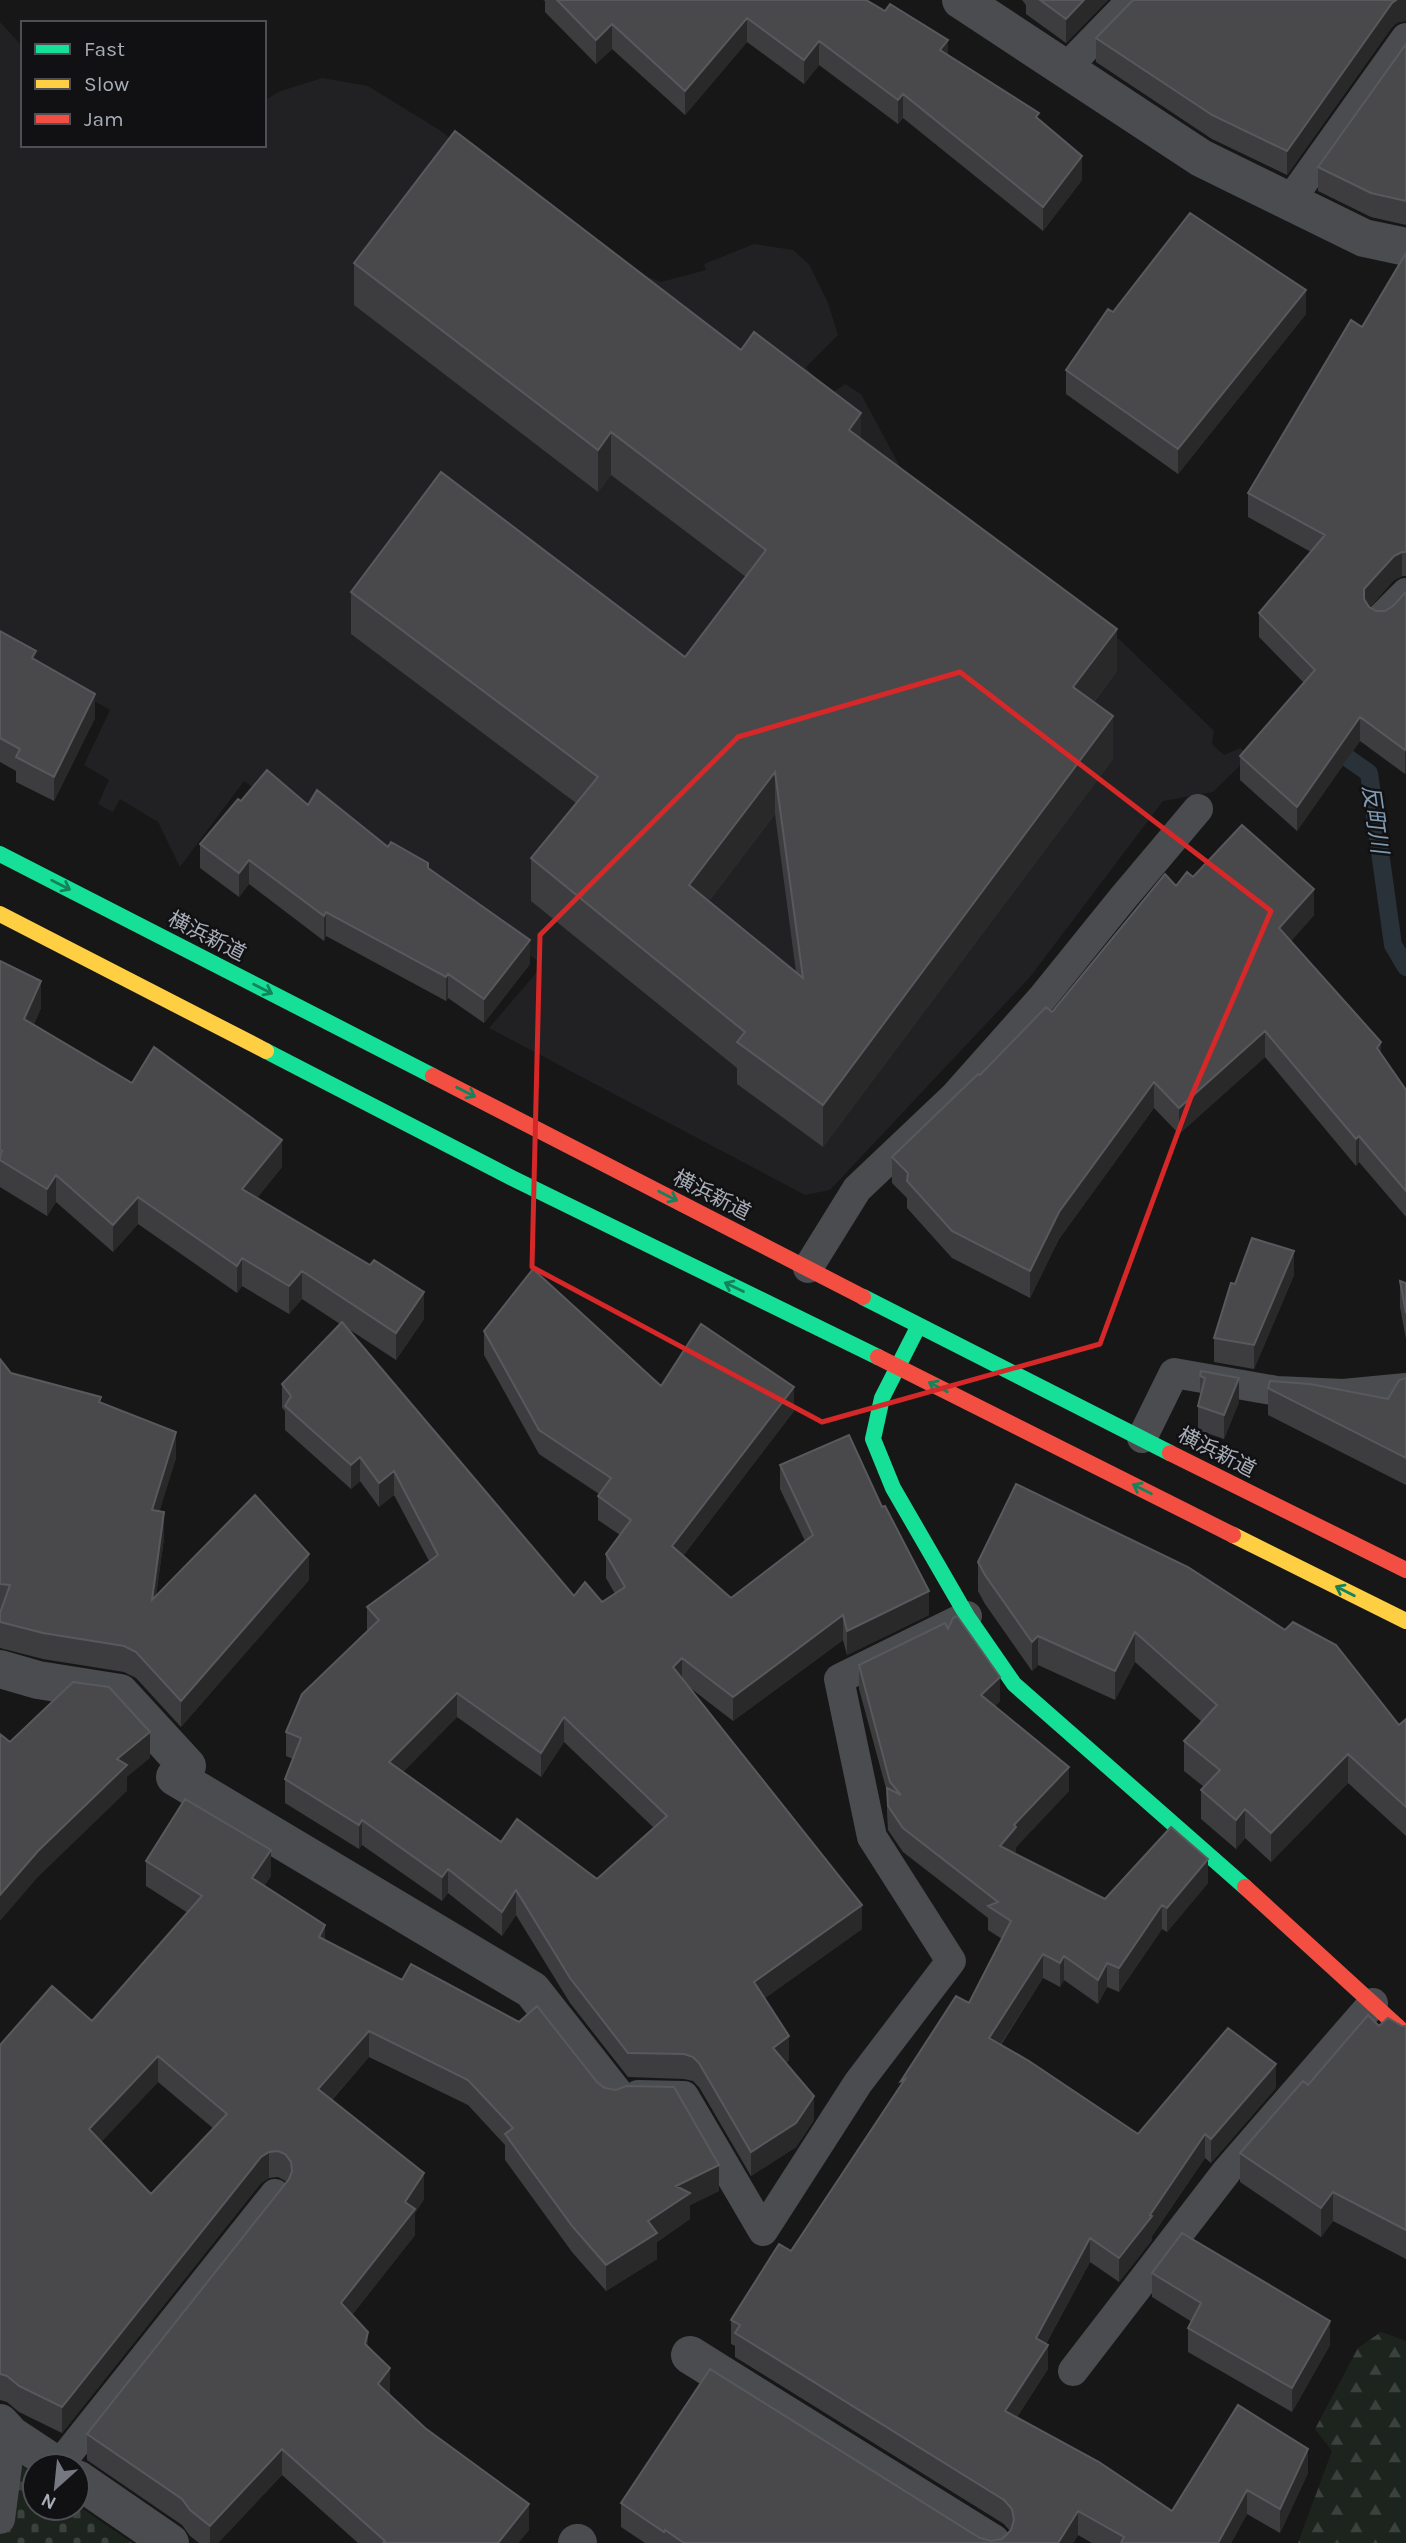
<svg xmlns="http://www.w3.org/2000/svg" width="1406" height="2543" viewBox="0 0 1406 2543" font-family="Karla,'Noto Sans JP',sans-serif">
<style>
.built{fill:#212123}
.forest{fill:url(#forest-firs)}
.cemetery{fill:url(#cemetery-stones)}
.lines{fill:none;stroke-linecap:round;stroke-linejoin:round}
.stream{stroke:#2a3239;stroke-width:18}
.lane{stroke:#4b4c50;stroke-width:30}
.street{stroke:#4b4c50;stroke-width:38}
.fast{stroke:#16e098;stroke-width:16}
.slow{stroke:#ffcf43;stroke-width:16}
.jam{stroke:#f24e42;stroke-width:16}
.wall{fill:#3d3d3f;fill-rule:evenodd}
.shaded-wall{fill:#29292a}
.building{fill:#49494c;stroke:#58595d;stroke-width:2;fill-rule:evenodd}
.oneway{stroke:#14835c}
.marked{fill:none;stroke:#d62828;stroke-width:5;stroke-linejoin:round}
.labels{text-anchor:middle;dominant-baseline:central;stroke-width:5;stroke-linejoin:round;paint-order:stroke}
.street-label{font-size:21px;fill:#a8adb8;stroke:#111113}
.water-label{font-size:23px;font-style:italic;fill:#7f9bb3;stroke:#111113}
</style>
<defs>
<pattern id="forest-firs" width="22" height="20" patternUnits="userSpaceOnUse" patternTransform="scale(1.75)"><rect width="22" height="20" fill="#1d241e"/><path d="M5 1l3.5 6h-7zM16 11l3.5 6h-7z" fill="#3b413d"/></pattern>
<pattern id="cemetery-stones" width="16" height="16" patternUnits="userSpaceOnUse" patternTransform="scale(1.75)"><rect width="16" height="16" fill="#1d241e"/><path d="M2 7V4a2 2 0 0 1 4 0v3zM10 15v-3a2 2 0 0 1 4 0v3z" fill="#3b413d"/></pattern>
</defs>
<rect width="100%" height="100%" fill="#171717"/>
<path class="built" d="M0 22 23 47V145H264V101L278 92 322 78 368 86 441 131 511 189 629 270 661 282 706 270 704 264 754 244 793 250 809 264 828 303 838 335 806 367 829 395 845 384 861 394 912 489 1101 634 1119 639 1214 731 1212 744 1224 755 1240 748 1251 755 1213 792 1163 801 1030 977 830 1190 805 1195 489 1028 543 965 321 803 304 823 244 781 180 867 158 822 120 799 113 812 98 804 109 780 84 765 110 710 0 649Z"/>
<path class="forest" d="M1381 2332 1406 2341V2543H1298L1332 2451 1315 2429 1358 2348Z"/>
<path class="cemetery" d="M0 2451 35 2475V2508H77V2505L132 2543H0Z"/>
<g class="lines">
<path class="stream" d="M1329 745 1369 773 1393 945 1406 967"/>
<path class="lane" d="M1065 69 1132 0
M1289 202 1406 38
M1381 618 1406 593
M808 1268 857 1189 954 1097 1043 997 1123 898 1198 809
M1142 1438 1174 1373 1277 1391 1343 1394 1406 1388
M638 2095 684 2096 763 2231 858 2083 951 1961 872 1837 839 1679 967 1616
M1073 2371 1227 2171 1373 2003
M58 2466 275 2194
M0 2519 11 2435"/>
<path class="street" d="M961 0 1201 158 1364 238 1406 247
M0 1669 38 1680 120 1693 187 1766
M175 1777 532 1990 614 2094
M690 2355 992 2543
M0 2423 11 2435 58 2466
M77 2479 170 2543
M577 2543H578"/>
<path class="fast" d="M0 854 433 1076
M266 1051 512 1178 878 1357
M863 1297 1170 1453
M918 1327 882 1398 873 1439 893 1488 967 1616 1014 1684 1245 1887"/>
<path class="slow" d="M0 914 266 1051
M1233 1535 1406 1621"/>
<path class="jam" d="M433 1076 863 1297
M878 1357 1233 1535
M1170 1453 1406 1570
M1245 1887 1406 2034"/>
</g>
<path class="wall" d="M543 0H866L948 55 1039 120 1082 180 1043 231 903 118 898 124 819 65 804 84 747 42 685 115 612 49 596 64 545 12V1Z
M1022 0H1108L1066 43 1026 14V5Z
M1406 0V21L1398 22 1392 27 1287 175 1212 139 1096 62V38Z
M1406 44V225L1371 217 1318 191V167Z
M1406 253V576H1402L1394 580 1370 607 1376 611H1385L1393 606 1406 592V772L1405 774 1360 741 1297 831 1240 780V756L1304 683 1259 637V613L1311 552 1248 517V493L1362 327Z
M354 263 741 350 861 439 1117 671 1094 702 1113 759 823 1147 737 1084V1068L531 901V858L576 803 351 634V592L685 657 746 577 611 475 598 492 354 305ZM775 814 796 972 709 901Z
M1113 312 1306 314 1178 474 1066 394V370Z
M0 631 36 660 95 718 54 801 16 782V771L0 762Z
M241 801 308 805 428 868 530 964 484 1023 448 998 446 1001 326 936 324 941 249 884 239 897 200 868V844Z
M1193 877 1314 915 1291 941 1381 1054 1406 1090V1217L1359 1162 1356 1166 1265 1057 1179 1134 1154 1108 1059 1239 1030 1298 952 1258 907 1208V1198L892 1183V1157L980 1075 1052 1012 1176 886Z
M0 961 41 1008 34 1024 132 1083 282 1167 257 1198 424 1319 396 1360 347 1328 574 1596 602 1602 615 1594 606 1578V1554L620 1535 598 1520V1496L599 1494 539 1454 484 1355V1331L661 1386 794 1411 683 1556 731 1598 805 1541 780 1489V1465L929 1615 847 1655 843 1640 733 1721 689 1687 862 1929 765 1998 789 2060 786 2063 814 2120 796 2147 751 2176 699 2087 693 2081 684 2079 628 2077 570 2003 516 1915 502 1936 448 1893 442 1901 362 1845 359 1849 285 1803V1779L293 1759 286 1756V1732L367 1632V1607L429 1561 394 1495 379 1507 360 1481 351 1489 285 1430V1411L282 1408V1384L340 1324 302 1299 289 1314 242 1286 237 1293 138 1224 113 1252 56 1202 47 1216 0 1187ZM457 1717 541 1777 564 1742 654 1828 597 1879 501 1842 403 1772Z
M1294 1275 1254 1369 1214 1362V1338L1235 1284Z
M1400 1281 1406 1283V1339L1400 1307Z
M0 1359 11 1373 101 1403 176 1458 159 1511 164 1538 156 1595 309 1580 181 1727 136 1678 124 1672 43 1659 0 1648V1613L1 1610H0Z
M1201 1371 1239 1402 1224 1439 1198 1430V1406L1200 1398V1376Z
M1406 1378V1485L1268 1415V1388L1388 1399Z
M978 1562 1399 1725 1406 1719V1836L1348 1783 1271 1862 1245 1838 1236 1849 1201 1819V1790L1204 1787 1184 1771V1741L1202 1722 1135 1662 1115 1700 1038 1665 1032 1671 985 1604 978 1591Z
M948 1629 1000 1701 995 1706 1069 1791 1016 1847V1851L1014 1853 1105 1899 1208 1883 1167 1932 1162 1929 1119 1992 1107 1987 1098 2004 1064 1980 1060 1987 1043 1978 1001 2045 1138 2134 1276 2088 1211 2163 1205 2158 1152 2236V2240L1119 2282 1090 2262 1046 2344 1048 2369 1017 2417 1172 2511 1308 2473 1280 2533 1247 2514 1231 2543H1092L1078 2535 1073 2543H645L621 2527V2503L980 2538 991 2541 1002 2539 1010 2531 1004 2524 735 2357V2346L731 2344V2320L791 2251 969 2003 1002 1939 988 1930V1918L903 1852 888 1830 887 1812V1792L859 1689V1665Z
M146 1861 271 1876 264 1886 325 1940 597 2082 719 2191 690 2205V2219L657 2242V2259L606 2291 572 2252 505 2160V2145L468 2105 369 2057 332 2100 424 2199 415 2213V2235L352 2315 389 2395 529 2530 518 2543H358L282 2475 218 2543H199L190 2536 182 2525 87 2460V2434L287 2182 278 2177 269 2178 261 2183 62 2433 19 2412 7 2402 0 2400V2045L92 2021 188 1913 146 1886ZM158 2082 214 2129 151 2194 101 2142Z
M1379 2026H1406V2259L1333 2221 1321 2237 1240 2182V2153L1308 2085Z
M1152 2273 1330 2345 1292 2412 1188 2352V2328L1192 2322 1152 2297Z"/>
<path class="shaded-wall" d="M1084 0H1108L1066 43V19Z
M1396 0H1406V21L1398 22 1392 27 1287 175V151L1392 3Z
M747 18V42L685 115V91Z
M612 24V49L596 64V40Z
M948 40V64L940 50Z
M819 41V65L804 84V60Z
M903 94V118L898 124V100Z
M1082 156V180L1043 231V207Z
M1306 290V314L1178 474V449Z
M861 413V455L849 430Z
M611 432V475L598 492V450Z
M1402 552V576L1394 580 1364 613V589L1394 556Z
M1117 629V671L1073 729V687Z
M95 694V718L54 801V777Z
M1113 716V759L823 1147V1105Z
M1360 717V741L1297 831V807Z
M1406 748V772L1405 774V750Z
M775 772V814L689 927V885Z
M249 860V884L239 897V873Z
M1314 889V915L1279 955V928Z
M326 912V936L324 941V916Z
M530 940V964L484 1023V999Z
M448 974V998L446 1001V977Z
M41 981V1008L24 1046V1019Z
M1265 1031V1057L1179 1134V1108Z
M1381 1042V1069L1377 1048Z
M1154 1082V1108L1059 1239 1030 1298V1271L1059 1212Z
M1359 1136V1162L1356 1166V1139Z
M282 1140V1167L242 1217V1189Z
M56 1175V1202L47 1216V1189Z
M138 1197V1224L113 1252V1225Z
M1294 1251V1275L1254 1369V1345Z
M242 1258V1286L237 1293V1266Z
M302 1271V1299L289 1314V1286Z
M424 1292V1319L396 1360V1333Z
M1239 1378V1402L1224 1439V1415Z
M794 1387V1411L672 1570V1546Z
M176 1432V1458L152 1536V1510Z
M360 1457V1481L351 1489V1465Z
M394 1471V1495L379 1507V1483Z
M164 1512V1538L152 1626V1600Z
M309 1554V1580L181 1727V1701Z
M929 1591V1615L847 1655V1631Z
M843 1615V1640L733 1721V1697Z
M1135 1632V1662L1115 1700V1671Z
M1038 1636V1665L1032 1671V1642Z
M682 1658V1682L673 1667Z
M1000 1677V1701L981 1719V1695Z
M457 1693V1717L389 1786V1762Z
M564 1717V1742L541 1777V1753Z
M150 1732V1758L127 1777V1791L38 1877 0 1921V1895L117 1759Z
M1348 1754V1783L1271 1862V1833Z
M1069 1767V1791L1016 1847V1851L1000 1870V1846L1014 1825Z
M1245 1809V1838L1236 1849V1820Z
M362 1820V1845L359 1849V1825Z
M271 1850V1876L252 1904V1878Z
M1208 1859V1883L1167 1932V1908Z
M448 1869V1893L442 1901V1877Z
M516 1890V1915L502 1936V1912Z
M862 1905V1929L754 2006V1982Z
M1162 1905V1929L1119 1992V1968Z
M325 1925V1951L319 1937Z
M1043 1954V1978L989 2062V2038Z
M1064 1956V1980L1060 1987V1963Z
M1107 1963V1987L1098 2004V1980Z
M369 2031V2057L318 2115V2089Z
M789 2036V2060L773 2072V2048Z
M158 2056V2082L89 2155V2129Z
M1276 2064V2088L1211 2163V2139Z
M814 2096V2120L796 2147 751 2176V2152Z
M1205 2134V2158L1152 2236V2240L1119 2282V2258L1150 2215Z
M269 2152V2178L261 2183 62 2433V2407L261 2157Z
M719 2165V2191L690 2205V2219L657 2242V2259L606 2291V2265L648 2221 676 2186Z
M424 2173V2199L415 2213V2235L341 2329V2303Z
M1333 2192V2221L1321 2237V2208Z
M1090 2238V2262L1036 2362V2338Z
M1330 2321V2345L1292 2412V2388Z
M368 2332V2358L365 2344Z
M1048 2345V2369L1005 2435V2411Z
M390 2368V2394L378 2410V2384Z
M282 2449V2475L218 2543H210V2526Z
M1308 2449V2473L1280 2533V2509Z
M1247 2490V2514L1231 2543H1218Z
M529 2504V2530L518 2543H498Z
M1078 2511V2535L1073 2543H1058Z"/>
<path class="building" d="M557 0H866L885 11 890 4 948 40 940 50 1039 113 1036 117 1082 156 1043 207 903 94 898 100 819 41 804 60 747 18 685 91 612 24 596 40Z
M1040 0H1084L1066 19Z
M1133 0H1396L1392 3 1287 151 1212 115 1096 38Z
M1406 44V201L1371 193 1318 167Z
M455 131 741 350 754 332 861 413 849 430 1117 629 1073 687 1113 716 823 1105 737 1042 745 1032 531 858 598 777 351 592 441 472 685 657 766 550 611 432 598 450 354 263ZM775 772 803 978 689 885Z
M1190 213 1306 290 1178 449 1066 370 1108 309 1113 312Z
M1406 253V552H1402L1394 556 1364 589V599L1369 607 1376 611H1385L1393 606 1406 592V748L1405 750 1360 717 1297 807 1240 756 1315 670 1259 613 1325 535 1248 493 1351 320 1362 327Z
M0 631 36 651 32 658 95 694 54 777 16 757 20 749 0 738Z
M267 770 308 805 317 790 388 847 391 842 428 863V868L530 940 484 999 448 974 446 977 326 912 324 916 249 860 239 873 200 844 238 799 241 801Z
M1242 825 1314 889 1279 928 1381 1042 1377 1048 1406 1090V1191L1359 1136 1356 1139 1265 1031 1179 1108 1154 1082 1059 1212 1030 1271 952 1231 907 1181 908 1173 892 1157 978 1074 980 1075 1046 1007 1052 1012 1165 874 1176 886 1187 872 1193 877Z
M0 961 41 981 24 1019 132 1083 154 1047 282 1140 242 1189 370 1265 374 1260 424 1292 396 1333 302 1271 289 1286 242 1258 237 1266 138 1197 113 1225 56 1175 47 1189 0 1160V1156L2 1151 0 1150Z
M1252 1238 1294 1251 1254 1345 1214 1338 1231 1283 1235 1284Z
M533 1269 661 1386 701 1324 794 1387 672 1546 731 1598 813 1535 780 1465 849 1435 882 1507 885 1506 929 1591 847 1631 843 1615 733 1697 682 1658 673 1667 862 1905 754 1982 789 2036 773 2048 814 2096 796 2123 751 2152 699 2063 693 2057 684 2054 628 2053 570 1978 516 1890 502 1912 448 1869 442 1877 362 1820 359 1825 285 1779 301 1738 286 1732 302 1694 379 1620 367 1607 438 1555 394 1471 379 1483 360 1457 351 1465 285 1406 291 1396 282 1384 342 1322 574 1596 585 1582 602 1602 625 1587 606 1554 631 1520 598 1496 611 1478 539 1430 484 1331ZM457 1693 541 1753 564 1717 667 1816 597 1879 517 1819 501 1842 389 1762Z
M1400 1281 1406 1283V1313Z
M0 1359 11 1373 101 1397 99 1402 176 1432 152 1510 164 1512 152 1600 255 1495 309 1554 181 1701 136 1652 124 1646 43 1633 0 1622V1613L10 1585 0 1584Z
M1201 1371 1239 1378 1224 1415 1198 1406 1205 1378 1200 1376Z
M1406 1378V1458L1268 1388 1270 1381 1310 1384 1388 1399 1399 1380Z
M1016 1484 1188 1567 1285 1630 1293 1622 1336 1645 1399 1725 1406 1719V1807L1348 1754 1271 1833 1245 1809 1236 1820 1201 1790 1220 1770 1184 1741 1217 1705 1135 1632 1115 1671 1038 1636 1032 1642 985 1575 978 1562Z
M957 1616 1000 1677 981 1695 1069 1767 1014 1825 1016 1827 1000 1846 1105 1899 1171 1827 1208 1859 1167 1908 1162 1905 1119 1968 1107 1963 1098 1980 1064 1956 1060 1963 1043 1954 989 2038 1029 2061 1138 2134 1228 2028 1276 2064 1211 2139 1205 2134 1150 2215 1152 2216 1119 2258 1090 2238 1036 2338 1048 2345 1005 2411 1099 2462 1172 2511 1238 2405 1308 2449 1280 2509 1247 2490 1218 2543H1121L1124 2537 1078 2511 1058 2543H684L665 2530 664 2532 621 2503 710 2369 980 2538 991 2541 1002 2539 1011 2530 1014 2520 1012 2509 1004 2500 735 2333 740 2325 731 2320 779 2244 791 2251 905 2079 901 2081 956 1996 969 2003 1011 1921 988 1906 998 1902 903 1828 888 1806 887 1788 901 1795 890 1782 859 1665 945 1623 948 1629 953 1618Z
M73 1682 109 1687 150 1732 117 1759 127 1765 38 1851 0 1895V1734L10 1742Z
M185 1799 271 1850 252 1878 325 1925 319 1937 402 1980 411 1964 519 2022 537 2006 597 2082 605 2088 616 2090 626 2086 674 2087 719 2165 676 2186 690 2193 648 2221 657 2233 606 2265 572 2226 505 2134 513 2128 468 2080 369 2031 318 2089 424 2173 405 2202 415 2209 341 2303 368 2332 365 2344 390 2368 378 2384 425 2428 529 2504 498 2543H383L385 2541 282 2449 210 2526 190 2510 182 2499 87 2434 289 2179 292 2171 291 2162 285 2154 278 2151 269 2152 261 2157 62 2407 19 2386 7 2376 0 2374V2045L52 1986 92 2021 202 1896 146 1861ZM158 2056 227 2114 151 2194 89 2129Z
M1368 2015 1379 2026 1388 2018 1402 2026H1406V2230L1333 2192 1321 2208 1240 2153 1303 2081 1308 2085Z
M1182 2233 1330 2321 1292 2388 1188 2328 1201 2303 1152 2273Z"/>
<defs><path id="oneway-shaft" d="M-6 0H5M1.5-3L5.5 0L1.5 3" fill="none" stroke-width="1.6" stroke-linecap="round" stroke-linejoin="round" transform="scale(1.75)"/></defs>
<g class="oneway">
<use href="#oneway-shaft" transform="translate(61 885) rotate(27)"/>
<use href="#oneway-shaft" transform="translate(263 989) rotate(27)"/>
<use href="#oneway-shaft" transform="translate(466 1092) rotate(27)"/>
<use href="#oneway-shaft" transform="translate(668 1196) rotate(27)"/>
<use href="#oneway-shaft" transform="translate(734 1287) rotate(-154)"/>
<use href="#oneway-shaft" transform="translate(938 1387) rotate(-153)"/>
<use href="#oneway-shaft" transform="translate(1142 1489) rotate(-153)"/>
<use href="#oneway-shaft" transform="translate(1345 1591) rotate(-153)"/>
</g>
<path class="marked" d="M960 672 1271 911 1191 1097 1100 1344 822 1422 532 1267 540 935 738 737Z"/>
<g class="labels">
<g class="street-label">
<text transform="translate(207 936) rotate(27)">横浜新道</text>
<text transform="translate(712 1195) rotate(27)">横浜新道</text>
<text transform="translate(1217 1452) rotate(27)">横浜新道</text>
</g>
<g class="water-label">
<text transform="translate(1375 819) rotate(82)">反町川</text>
</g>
</g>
<rect x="21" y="21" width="245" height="126" fill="#111113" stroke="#4d4f55" stroke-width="2"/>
<rect x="35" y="44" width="35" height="10" fill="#16e098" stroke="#4d4f55" stroke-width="2"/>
<text x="84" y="56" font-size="21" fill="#a8adb8">Fast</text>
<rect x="35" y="79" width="35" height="10" fill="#ffcf43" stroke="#4d4f55" stroke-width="2"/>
<text x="84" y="91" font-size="21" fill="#a8adb8">Slow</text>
<rect x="35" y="114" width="35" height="10" fill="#f24e42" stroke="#4d4f55" stroke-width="2"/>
<text x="84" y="126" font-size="21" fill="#a8adb8">Jam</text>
<g transform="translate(56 2487) rotate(207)"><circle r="33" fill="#111113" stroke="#4d4f55" stroke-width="2"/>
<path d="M0-5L12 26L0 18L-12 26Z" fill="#757880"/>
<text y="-10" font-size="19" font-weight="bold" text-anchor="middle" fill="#a8adb8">N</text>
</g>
</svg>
